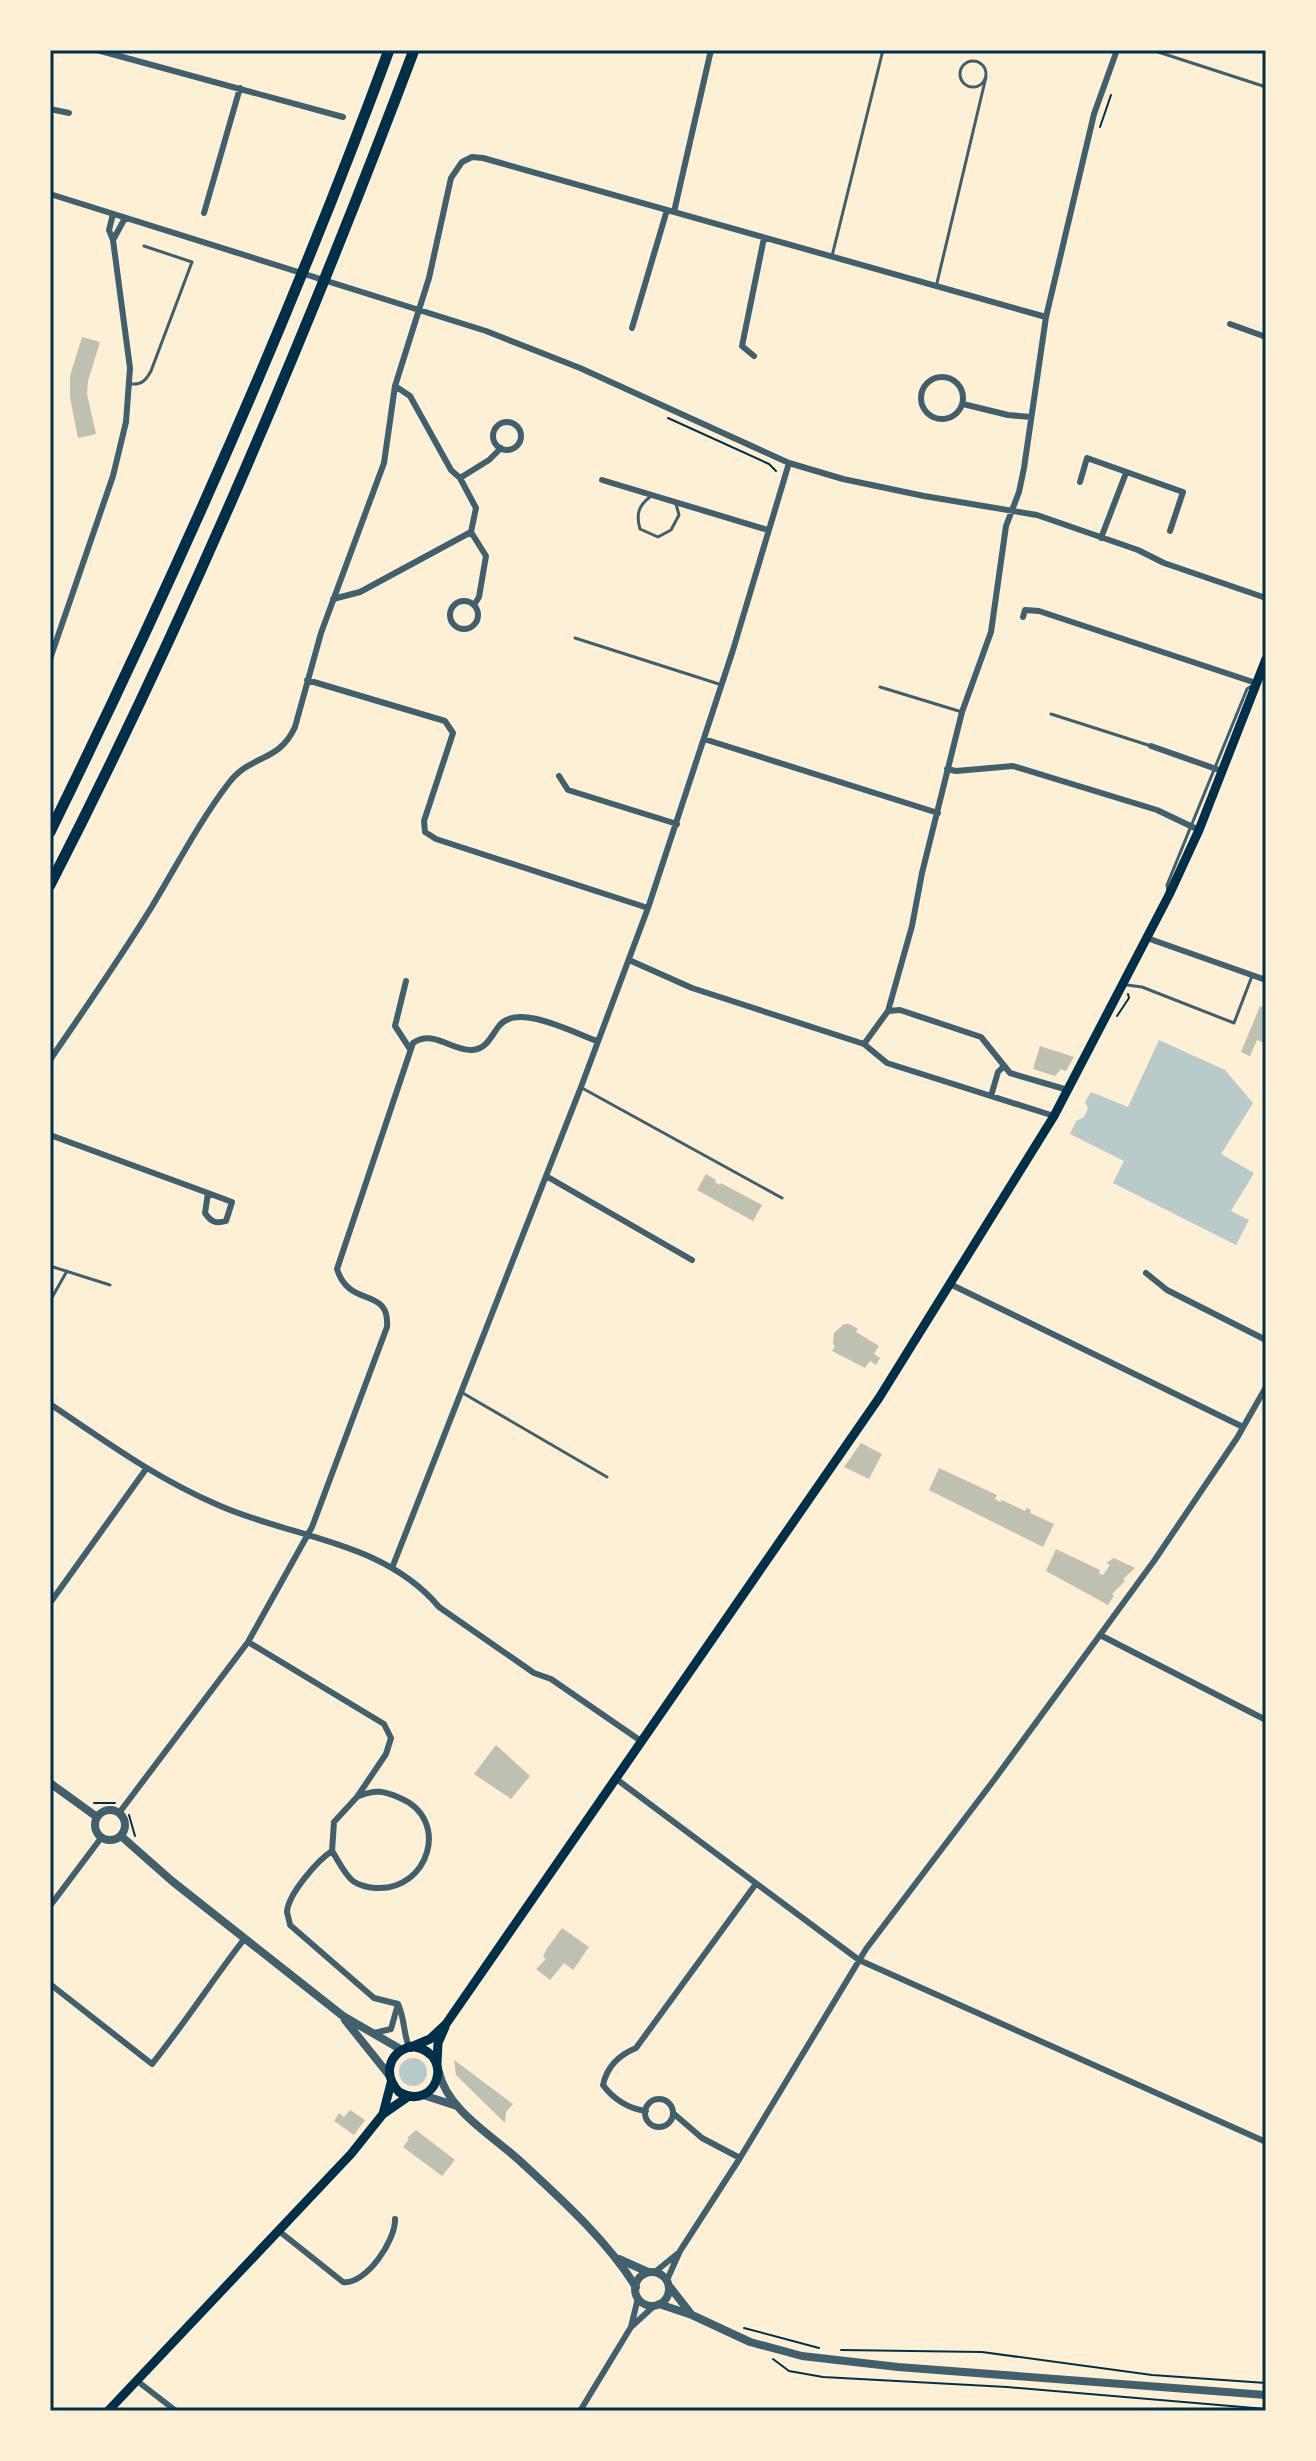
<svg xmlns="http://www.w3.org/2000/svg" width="1316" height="2461" viewBox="0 0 1316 2461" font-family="Quicksand,sans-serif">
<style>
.green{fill:#b9caca}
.building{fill:#bec0b2}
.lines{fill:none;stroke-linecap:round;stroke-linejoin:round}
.path{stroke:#003049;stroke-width:2}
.service{stroke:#3f606c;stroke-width:3}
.minor{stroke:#3f606c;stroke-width:6}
.tertiary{stroke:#3f606c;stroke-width:8}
.secondary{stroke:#003049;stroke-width:9}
.primary{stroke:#003049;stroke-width:10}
.motorway{stroke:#003049;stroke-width:11}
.neatline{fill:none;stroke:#003049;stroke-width:3}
</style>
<rect width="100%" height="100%" fill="#fdf0d5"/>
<path class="green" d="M1159 1040 1225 1070 1253 1103 1221 1154 1254 1173 1231 1211 1249 1220 1236 1245 1113 1183 1124 1161 1070 1134 1076 1121 1084 1117 1088 1108 1085 1102 1091 1092 1128 1107Z
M399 2072a14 14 0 1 1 28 0a14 14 0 1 1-28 0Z"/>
<path class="building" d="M82 337 100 342 88 381 87 394 96 434 78 438 70 398V376Z
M1260 1006 1266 1009 1263 1026 1266 1027V1044L1257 1040 1250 1056 1241 1052Z
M1040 1046 1074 1057 1066 1071 1061 1069 1055 1076 1033 1069Z
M706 1174 716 1180 715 1182 720 1185 721 1183 762 1205 753 1221 697 1190Z
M844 1324H849L858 1329 856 1332 879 1346 874 1354 880 1358 876 1365 870 1361 865 1368 832 1351 835 1346 833 1344 834 1333Z
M861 1443 882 1454 869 1479 844 1467Z
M939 1468 997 1495 995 1499 1000 1502 1002 1500 1025 1511 1027 1508 1031 1510 1030 1513 1054 1524 1043 1547 929 1490Z
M1056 1549 1100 1570 1099 1573 1103 1575 1110 1565 1106 1563 1114 1558 1135 1568 1123 1579 1125 1581 1112 1594 1114 1596 1108 1605 1046 1571Z
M496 1745 530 1776 511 1799 474 1774Z
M562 1928 589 1947 573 1970 564 1963 550 1980 536 1969 546 1959 543 1957 546 1950Z
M454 2060 513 2104 506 2112 505 2123 456 2075Z
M350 2110 365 2120 354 2135 334 2121 339 2113 344 2117Z
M416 2130 455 2160 442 2176 403 2147 409 2139 407 2138Z"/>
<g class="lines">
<path class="path" d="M1100 127 1111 95
M668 418 769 464 776 471
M1117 1016 1129 998 1128 994
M94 1803H115
M129 1815 135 1836
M744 2328 819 2348
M841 2350 982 2352 1152 2375 1266 2383
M773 2359 789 2371 823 2377 1007 2387 1266 2409"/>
<path class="service" d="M1152 50 1266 87
M960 74a13 13 0 1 1 26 0a13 13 0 1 1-26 0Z
M832 256 883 50
M936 287 986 77
M131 384C142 385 146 380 151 371L192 262 144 246
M650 497C638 506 636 515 640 529L658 537 671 530 679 515 676 504
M575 638 722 685
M880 687 962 712
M1051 714 1151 746
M1168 891 1167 885 1247 689 1253 685
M1127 985 1142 987 1234 1023 1252 976
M582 1088 782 1198
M50 1266 110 1285
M50 1301 67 1271
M461 1392 607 1477"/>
<path class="minor" d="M97 50 343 117
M50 109 69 113
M50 194 486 331 580 368 789 463 843 479 924 496 1037 515 1138 550 1164 563 1266 598
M674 212 711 50
M204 213 240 88
M113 240 125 218
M1230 324 1266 337
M632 328 667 210
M754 356 742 346 764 238
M921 398a21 21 0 1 1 42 0a21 21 0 1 1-42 0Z
M963 404 1008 415 1031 417
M493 436a14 14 0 1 1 28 0a14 14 0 1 1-28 0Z
M460 478 489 460 501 448
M602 480 768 530
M1080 482 1087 458 1183 492 1170 531
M471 532 486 556 479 597 474 605
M1101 538 1126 473
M333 599 360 592 471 532 476 508 460 478 451 470 410 396 395 386
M450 615a14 14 0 1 1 28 0a14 14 0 1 1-28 0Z
M1023 617 1025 610 1039 611 1256 683
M50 659 113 476 126 422 130 368 113 240 109 230 113 214
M307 680 445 721 453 733 424 821 425 832 436 839 648 908
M704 739 938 813
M1151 746 1222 771
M947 769 956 771 1013 766 1157 810 1199 830
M559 776 568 790 677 824
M1147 938 1266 980
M629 960 692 988 864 1044
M406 981 395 1026 410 1049
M888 1011 912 926 922 873 962 712 991 632 1006 526 1019 492 1024 468 1046 317 1094 114 1117 50
M50 1060C84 1010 119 960 151 908 176 867 199 822 228 784 251 753 278 764 295 727L321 633 384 463 395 386 429 278 451 178 462 162 472 157 483 158 1046 317
M991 1096 998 1072 1004 1066
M1054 1116 887 1063 864 1044 888 1011 900 1010 981 1037 1010 1073 1068 1090
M50 1135 208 1193 232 1202 226 1221C216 1224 211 1222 205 1213L208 1193
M546 1176 692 1260
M1146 1273 1167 1290 1266 1340
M950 1284 1243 1427
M50 1404C105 1441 157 1479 218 1505 292 1538 384 1541 439 1607L534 1673 551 1679 641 1741
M392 1568 581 1087 648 908 733 650 789 463
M50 1603 146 1469
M1100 1635 1266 1720
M248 1642 384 1724 391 1738 386 1754 357 1797 334 1822 332 1851C318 1860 288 1894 287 1912 287 1913 290 1923 290 1925L374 1998 398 2004
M615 1778 859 1960 1266 2142
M119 1813 248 1642 312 1527 387 1327C390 1286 349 1309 337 1269L413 1043C434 1029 451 1051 472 1050 487 1049 491 1036 499 1026 517 1002 574 1033 597 1041
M332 1851C338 1860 344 1874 353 1881 358 1885 369 1888 376 1888 429 1891 451 1819 400 1798 384 1791 376 1789 359 1796
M50 1906 101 1838
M50 1984 152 2064C185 2023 213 1979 245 1938
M398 2004C405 2019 403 2032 409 2047
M374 2033 391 2029 398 2004
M645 2113a14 14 0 1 1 28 0a14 14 0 1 1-28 0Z
M646 2111C629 2109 613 2099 603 2085 607 2066 619 2055 636 2048L755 1885
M673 2113 702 2138 740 2158
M279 2231 343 2282C366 2285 396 2240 395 2219
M655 2272 677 2254
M667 2280 680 2251 740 2158 866 1949 994 1780 1154 1561 1237 1438 1266 1387
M631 2327 654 2306
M136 2380 176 2411
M580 2411 631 2327 638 2298"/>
<path class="tertiary" d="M50 1783 97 1817
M95 1825a15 15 0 1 1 30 0a15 15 0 1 1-30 0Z
M121 1836 172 1881 343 2016 402 2050
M345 2020 389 2075
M439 2072C447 2110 493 2136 520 2161 561 2199 606 2239 636 2287
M423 2095 457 2106
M619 2259 648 2272
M635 2289a17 17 0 1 1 34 0a17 17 0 1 1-34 0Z
M670 2287 691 2314
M659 2304 692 2315 750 2342 802 2356 898 2367 1266 2395"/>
<path class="secondary" d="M409 2047C388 2054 383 2075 399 2092 436 2113 456 2055 415 2047
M411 2047 430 2039 446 2024 879 1398 1054 1116 1169 895 1199 830 1266 659
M437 2063 438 2043 445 2027
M383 2114 391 2083
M108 2411 351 2154 383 2114 409 2096"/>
<path class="primary" d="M409 2047H411"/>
<path class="motorway" d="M50 832C175 577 291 316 389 50
M50 885C189 614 307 334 414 50"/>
</g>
<rect width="1316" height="2461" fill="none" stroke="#fdf0d5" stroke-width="104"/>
<rect x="52" y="52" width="1212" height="2357" class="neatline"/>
</svg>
